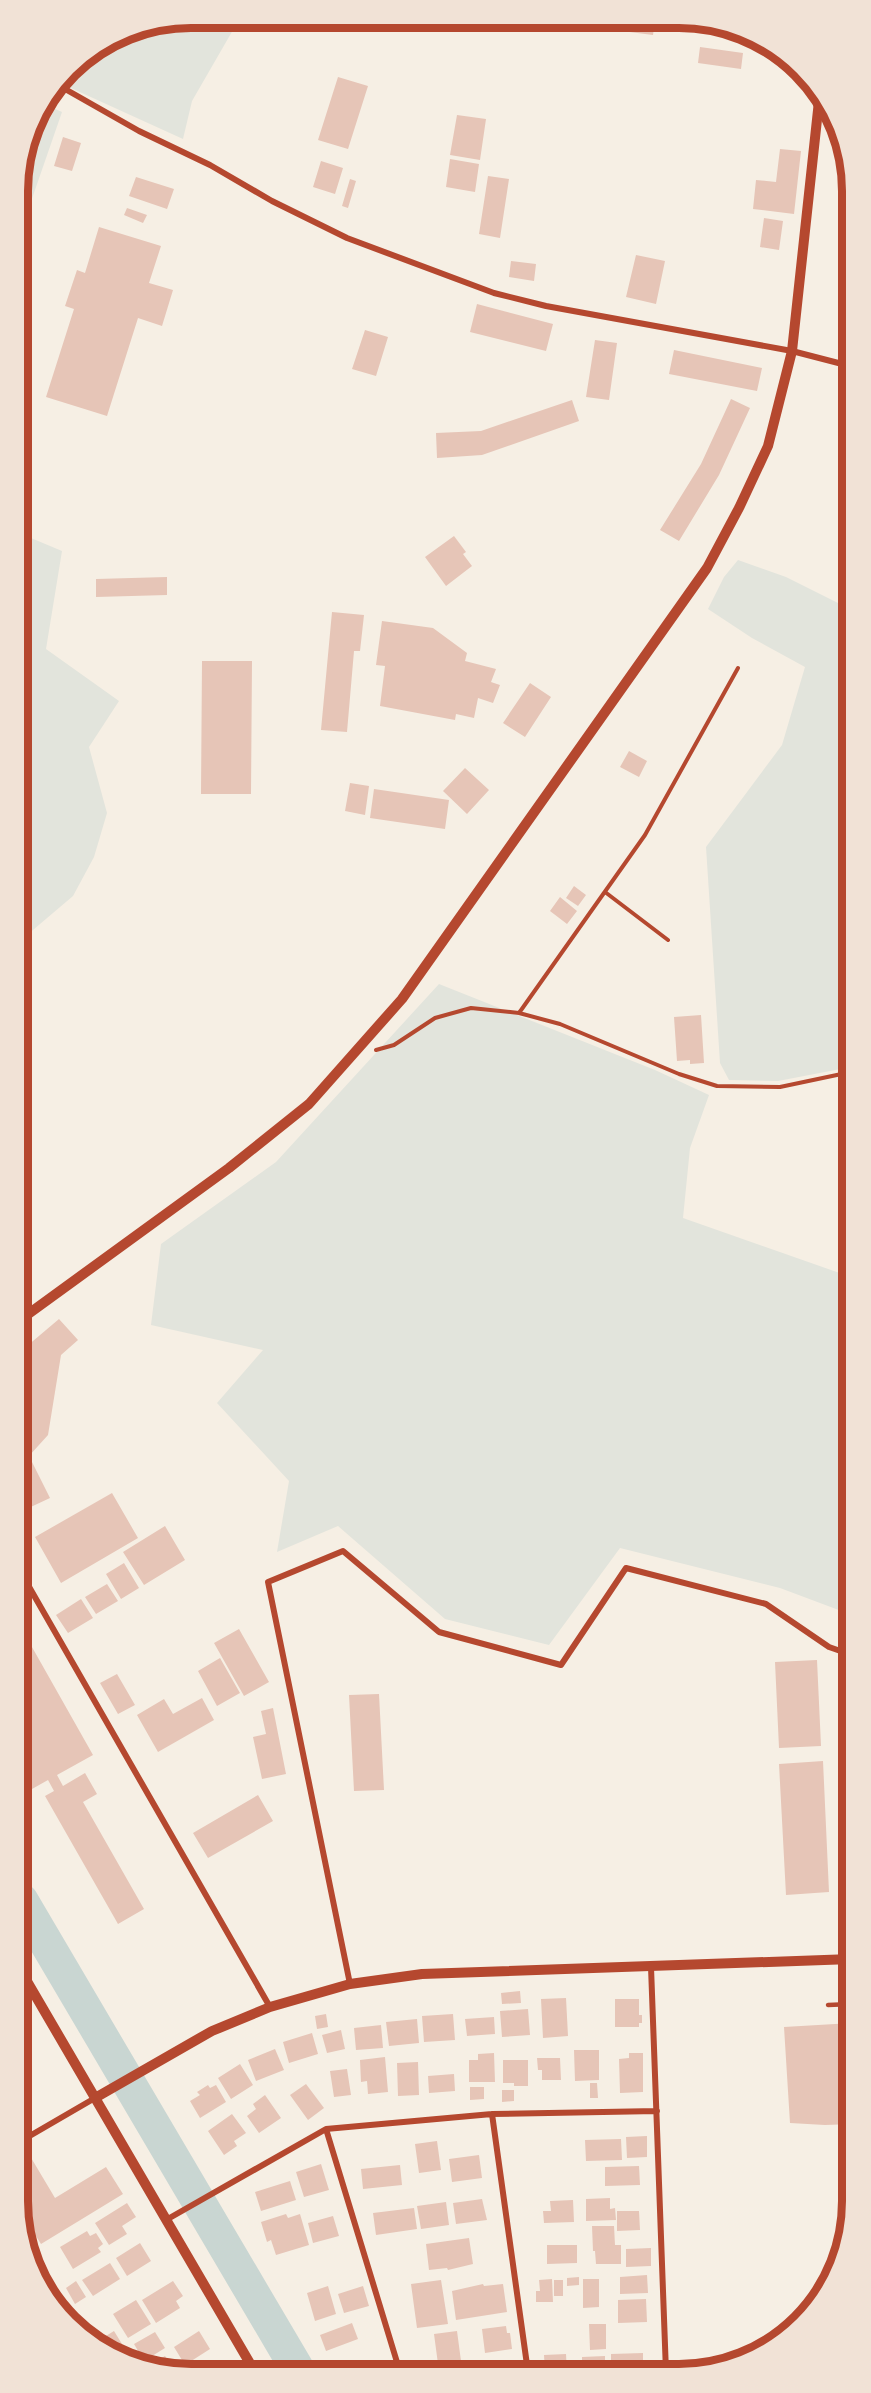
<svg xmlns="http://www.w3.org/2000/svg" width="871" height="2393" viewBox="0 0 871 2393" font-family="Quicksand,sans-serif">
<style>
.green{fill:#e2e4dc}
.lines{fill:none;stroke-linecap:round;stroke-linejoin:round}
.river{stroke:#c9d6d2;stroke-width:34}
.building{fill:#e6c5b7}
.path{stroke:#b5482f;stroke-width:4}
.service{stroke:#b5482f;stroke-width:4.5}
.minor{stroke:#b5482f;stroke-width:6}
.tertiary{stroke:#b5482f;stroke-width:10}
.rim{fill:none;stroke:#b5482f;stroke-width:8}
</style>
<rect width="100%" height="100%" fill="#f6efe4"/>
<path class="green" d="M191 18H228L237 23 192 101 183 139 60 83 77 61 125 31Z
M44 104 62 112 18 239V180L36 114Z
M19 533 62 551 46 649 119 701 89 747 107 813 94 857 73 896 20 941Z
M738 560 786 577 850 609 851 1067 778 1081 729 1080 720 1063 706 847 782 745 805 667 752 638 708 609 724 577Z
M439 984 655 1070 709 1095 690 1148 683 1218 851 1277 852 1615 780 1588 620 1548 549 1645 445 1619 338 1526 277 1552 289 1481 217 1403 263 1350 151 1325 161 1244 276 1162Z"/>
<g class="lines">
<path class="river" d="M21 1900 299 2372"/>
</g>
<path class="building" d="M599 21H655L653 35 598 28Z
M700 47 743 53 741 69 698 63Z
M338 77 368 86 348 149 318 140Z
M457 115 486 119 480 160 450 155Z
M63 137 81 143 72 171 54 166Z
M780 149 801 151 794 214 753 209 756 180 776 182Z
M450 159 479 164 475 192 446 187Z
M321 161 343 168 335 194 313 187Z
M488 176 509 179 500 238 479 234Z
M136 177 174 189 167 209 129 196Z
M350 179 356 181 348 208 342 206Z
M127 208 147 215 143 223 124 215Z
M764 218 783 221 779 250 760 247Z
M99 227 161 246 149 283 173 290 162 326 138 318 107 416 46 397 74 309 65 306 77 270 85 273Z
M636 255 665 261 656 304 626 297Z
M511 261 536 264 534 281 509 277Z
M477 304 553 324 546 351 470 332Z
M365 330 388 337 376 376 352 369Z
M595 340 617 343 609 400 586 397Z
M674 350 762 368 757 391 669 374Z
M731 399 750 408 719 475 679 541 660 530 701 464Z
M572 400 579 421 482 455 437 458 436 433 481 431Z
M454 536 466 552 463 554 472 566 446 586 425 557Z
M167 577V595L96 597V579Z
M332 612 364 615 360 651H354L347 732 321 730Z
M382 621 433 628 467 653 465 661 496 669 491 682 500 685 493 703 478 698 474 718 456 714 455 720 380 706 385 666 376 665Z
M202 661H252L251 794H201Z
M530 683 551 697 525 737 503 723Z
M629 751 647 761 639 777 620 767Z
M465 768 489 790 467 814 443 791Z
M350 783 369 786 365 815 345 811Z
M374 789 449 800 445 829 370 818Z
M574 886 586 895 578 906 566 898Z
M560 897 577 911 567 924 550 911Z
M701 1015 704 1063 690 1064V1060L677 1061 674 1017Z
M59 1319 78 1340 61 1355 48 1435 29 1456 50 1498 20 1512V1420L29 1410 32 1390 24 1387 20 1390V1352Z
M112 1493 138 1538 61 1583 35 1537Z
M165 1526 185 1560 144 1585 123 1552Z
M124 1563 139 1588 121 1599 106 1574Z
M107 1584 118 1601 96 1614 85 1597Z
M81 1599 93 1618 68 1633 56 1615Z
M239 1629 269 1682 244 1696 214 1643Z
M28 1640 93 1755 57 1775 63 1786 85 1773 97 1794 83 1802 144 1909 118 1924 45 1796 54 1791 48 1780 32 1789 21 1769V1644Z
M220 1658 240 1693 217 1706 198 1671Z
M817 1660 821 1746 779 1748 775 1662Z
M117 1674 135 1705 118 1714 100 1683Z
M379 1694 384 1790 354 1791 349 1695Z
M202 1698 214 1720 158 1752 137 1715 164 1699 173 1714Z
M273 1708 286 1774 262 1779 253 1737 266 1734 261 1711Z
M823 1761 829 1892 786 1895 779 1764Z
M258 1795 273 1821 208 1858 193 1833Z
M520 1991 521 2003 502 2004 501 1993Z
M566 1998 568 2036 543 2038 541 1999Z
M615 1999H639V2015H642V2023H639V2027H615Z
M528 2009 530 2035 502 2037 500 2011Z
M326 2014 328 2027 317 2029 315 2016Z
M453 2014 455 2040 424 2042 422 2016Z
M494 2017 495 2034 467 2036 465 2019Z
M417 2019 419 2043 389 2046 386 2022Z
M852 2023 853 2124 825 2125 790 2123 784 2027Z
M381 2025 383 2048 356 2050 354 2028Z
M341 2030 345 2049 327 2053 322 2035Z
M312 2033 318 2054 289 2063 283 2042Z
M275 2049 284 2070 256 2081 248 2060Z
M574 2050H599V2080L575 2081Z
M494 2053 495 2082H469V2060H478V2054Z
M629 2053H643V2092L620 2093 619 2059 629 2058Z
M385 2057 388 2092 368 2094 367 2081 361 2082 360 2060Z
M537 2058H560L561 2080H542V2070H538Z
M503 2060H528V2086H514V2083H503Z
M418 2062 419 2095 398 2096 397 2063Z
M240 2064 253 2085 231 2099 218 2078Z
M347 2069 351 2095 334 2097 330 2071Z
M454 2074 455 2091 429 2093 428 2076Z
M590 2083H597L598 2098H590Z
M306 2084 324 2108 308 2120 290 2095Z
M208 2085 210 2088 216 2085 226 2102 200 2118 190 2101 200 2095 197 2092Z
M470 2087H484V2099L470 2100Z
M502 2090H514V2101L502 2102Z
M265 2095 281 2118 259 2133 247 2116 256 2109 253 2104Z
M232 2114 246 2133 234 2141 237 2146 224 2155 208 2131Z
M647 2136V2157L627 2158 626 2137Z
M621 2139 622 2160 586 2161 585 2140Z
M437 2141 441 2170 419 2173 415 2144Z
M479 2155 482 2178 452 2182 449 2159Z
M30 2156 55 2198 106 2167 123 2194 41 2244 21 2212V2162Z
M321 2164 329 2190 304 2197 296 2172Z
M400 2165 402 2185 363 2189 361 2169Z
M639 2166 640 2185 605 2186V2167Z
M290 2181 296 2200 261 2211 255 2192Z
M610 2198V2209L615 2208 616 2220 586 2221V2199Z
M482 2199 487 2220 456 2224 453 2203Z
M573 2200 574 2222 544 2223 543 2211H551L550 2201Z
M446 2202 449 2225 421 2229 417 2206Z
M127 2203 136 2217 122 2226 127 2234 109 2245 95 2223Z
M414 2208 417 2229 376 2235 373 2213Z
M617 2211H639L640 2230 617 2231Z
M286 2214 288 2218 300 2214 309 2245 276 2255 271 2240 267 2242 261 2222Z
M333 2216 339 2236 313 2243 308 2223Z
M592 2226H614L615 2245H621V2264H596L595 2251H593Z
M87 2231 90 2236 96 2233 103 2244 98 2248 101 2252 73 2269 60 2247Z
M469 2238 473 2264 448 2270 447 2268 429 2270 426 2244Z
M140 2243 151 2261 127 2276 116 2258Z
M547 2245H577V2263L547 2264Z
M651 2248V2266L626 2267V2249Z
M110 2263 120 2279 93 2296 82 2280Z
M647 2275 648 2293 620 2294V2277Z
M579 2277V2285L567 2286V2278Z
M552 2279 553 2302H536V2291H540L539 2280Z
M583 2279H599V2307L583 2308Z
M441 2280 448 2324 417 2328 411 2284Z
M554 2280H563V2296H554Z
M76 2281 86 2297 75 2304 66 2288Z
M173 2281 183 2296 176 2301 180 2308 156 2323 142 2300Z
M483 2284 484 2286 503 2284 507 2312 456 2320 452 2291Z
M328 2286 336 2314 315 2321 307 2293Z
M363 2286 369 2306 344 2313 338 2294Z
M646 2299 647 2322 618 2323V2300Z
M136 2300 151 2324 128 2338 113 2314Z
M352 2323 358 2339 326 2351 320 2335Z
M589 2324H606V2349L590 2350Z
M506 2326 507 2333H510L512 2349 485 2353 482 2329Z
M114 2331 122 2344 114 2349 101 2339Z
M199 2331 210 2349 185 2365 174 2347Z
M457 2331 461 2361 438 2364 434 2334Z
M155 2332 165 2348 144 2361 134 2344Z
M643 2353V2372H611V2354Z
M566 2354 567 2372H545L544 2355Z
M165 2356 175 2372H158L148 2366Z
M605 2356V2372H582V2357Z"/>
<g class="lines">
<path class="path" d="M605 892 668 940
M519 1013 645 835 738 668
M376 1050 394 1045 435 1018 471 1008 519 1013 560 1024 679 1074 717 1086 780 1087 851 1072"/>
<path class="service" d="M828 2005 852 2004"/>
<path class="minor" d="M58 85 139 131 210 165 272 201 347 238 494 293 546 306 792 351 850 366
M20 1571 270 2007
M651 1967 666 2372
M350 1984 268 1582 343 1551 439 1632 561 1665 626 1568 766 1604 829 1647 852 1655
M492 2114 528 2372
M326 2129 400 2372
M21 2141 95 2098
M166 2220 326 2129 492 2114 657 2111
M55 2298 71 2326"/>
<path class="tertiary" d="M20 1320 229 1168 309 1104 402 999 707 568 739 508 768 446 792 351 819 101
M21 1971 255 2372
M95 2098 212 2031 270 2007 350 1984 422 1974 852 1959"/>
</g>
<path d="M0 0H871V2393H0ZM191 28H679A163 163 0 0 1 842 191V2201A163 163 0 0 1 679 2364H191A163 163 0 0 1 28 2201V191A163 163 0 0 1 191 28Z" fill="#f1e2d6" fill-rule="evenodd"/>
<path class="rim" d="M191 28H679A163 163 0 0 1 842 191V2201A163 163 0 0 1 679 2364H191A163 163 0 0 1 28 2201V191A163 163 0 0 1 191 28Z"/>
</svg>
